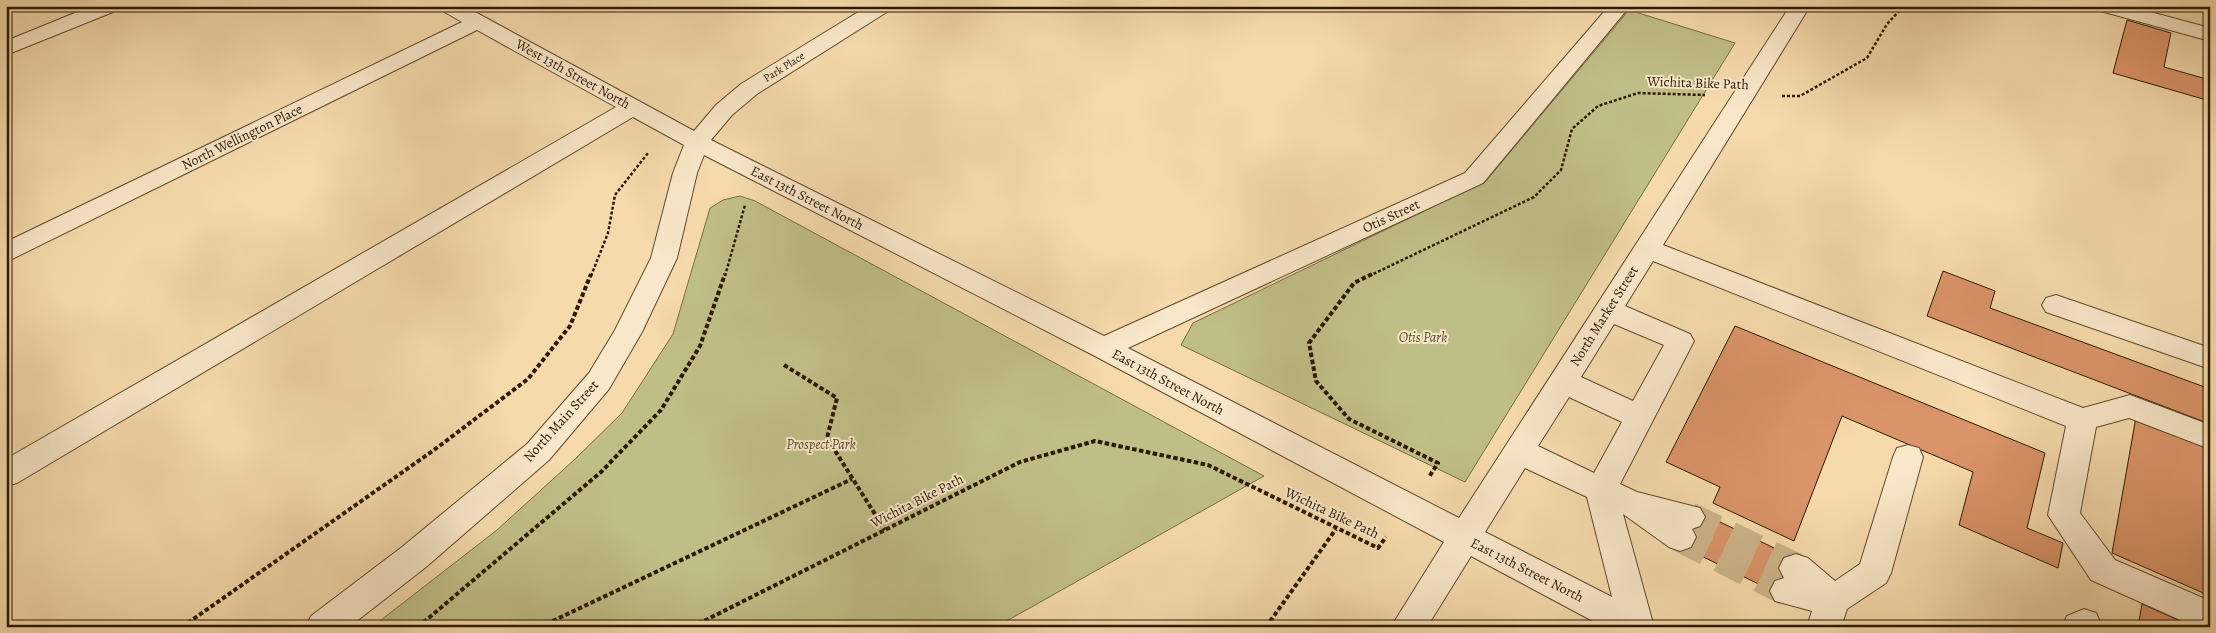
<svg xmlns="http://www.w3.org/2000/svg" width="2216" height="633" viewBox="0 0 2216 633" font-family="Alegreya,serif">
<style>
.green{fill:#c0be87;stroke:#766c44}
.building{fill:#db9469;stroke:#2b1a02}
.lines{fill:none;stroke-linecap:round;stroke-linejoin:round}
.minor-tunnel{stroke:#cdb48a;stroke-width:30;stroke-dasharray:30 15;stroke-linecap:butt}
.minor-casing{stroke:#5e4a2c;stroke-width:2}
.path-far1{stroke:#2b1a02;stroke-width:2.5;stroke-dasharray:3 2;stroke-linecap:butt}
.path{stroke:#2b1a02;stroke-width:4;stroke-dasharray:4.5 2.5;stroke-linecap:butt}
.minor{fill:#f9e7c9;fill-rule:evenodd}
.labels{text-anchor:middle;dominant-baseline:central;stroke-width:4;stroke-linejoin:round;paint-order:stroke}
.far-street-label{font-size:11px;fill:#2b1a02;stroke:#f9e7c9}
.street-label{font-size:14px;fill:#2b1a02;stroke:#f9e7c9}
.park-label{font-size:14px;font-style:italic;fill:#584b2a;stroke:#f9e7c9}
</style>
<rect width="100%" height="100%" fill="#f6daac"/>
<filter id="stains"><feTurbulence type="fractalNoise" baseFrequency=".004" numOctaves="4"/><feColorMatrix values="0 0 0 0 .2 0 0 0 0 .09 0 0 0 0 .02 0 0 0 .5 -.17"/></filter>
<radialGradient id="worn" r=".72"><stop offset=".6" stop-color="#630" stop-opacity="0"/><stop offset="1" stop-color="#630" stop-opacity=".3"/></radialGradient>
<path class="green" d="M1629 10 1735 43 1465 482 1181 345 1193 323 1486 181Z
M740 196 755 201 1264 476 996 627H372L497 530 574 460 622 413 673 334 710 208 723 200Z"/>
<path class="building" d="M2127 20 2171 33 2164 67 2210 80V101L2113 73Z
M1943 271 1995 291 1990 308 2210 389V424L1927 316Z
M1735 326 2045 453 2027 528 2063 543 2058 568 1959 525 1973 472 1842 416 1794 541 1713 503 1720 487 1666 462Z
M2136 417 2210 446V596L2112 553Z
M1693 509 1799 560 1785 597 1677 544Z
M2142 604 2194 627H2138Z"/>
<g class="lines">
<path class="minor-tunnel" d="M1689 517 1796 568
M1680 537 1787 591"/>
<defs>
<path id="minor" d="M92 6H121L118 10 6 55V41Z
M438 6H464L694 131 716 105 741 84 868 6H893L890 10 757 94 732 115 711 140 1104 336 1465 173 1609 6H1630L1483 183 1128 348 1459 518 1790 6H1810L1663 245 2083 408 2130 395 2210 425V449L2129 418 2096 427 2080 513 2115 560 2210 601V627H2196L2091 580 2048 515 2066 426 1653 261 1625 306 1690 334 1694 341 1620 484 1637 492 1700 508 1705 517 1700 526 1692 529 1696 537 1691 547 1680 551 1669 547 1623 514 1654 627H1604L1471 556 1427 627H1391L1444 542 1093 355 704 155 697 173 677 258 642 332 609 389 549 460 426 567 349 627H306L311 616 402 547 527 444 589 373 615 330 651 258 673 173 684 145 633 117 17 483 6 486V459L616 107 477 30 6 262V242L462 22 441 10ZM1614 324 1664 345 1633 401 1581 377ZM1569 397 1622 422 1594 473 1538 446ZM1525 468 1587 497 1612 597 1485 532Z
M2094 6H2128L2210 28V41L2097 10Z
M2056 295 2210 348V369L2046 312 2042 305 2046 298Z
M1908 445 1919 448 1923 457 1891 573 1886 583 1847 609 1841 627H1807L1812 611 1775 601 1770 591 1775 581 1784 578 1779 568 1784 558 1796 554 1808 558 1835 581 1860 564 1893 457 1897 448Z
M2084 609 2096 613 2101 624 2100 627H2062L2067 616Z"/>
</defs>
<use href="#minor" class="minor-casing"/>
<path class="path-far1" d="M1782 96H1800L1867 58 1887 24 1904 6
M591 276 608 233 615 195 648 153
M725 276 745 205
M1369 276 1534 197 1561 170 1572 129 1598 106 1638 93 1705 95"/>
<path class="path" d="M1372 274 1354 283 1309 343 1316 381 1349 419 1438 463 1429 477
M784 365 837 398 827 438 885 530
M182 627 434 450 528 379 570 326 591 274
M418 627 601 472 661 410 700 346 725 274
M540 627 852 479
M692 627 1020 462 1095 441 1208 465 1378 548 1386 537
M1266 627 1336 529"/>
<use href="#minor" class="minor"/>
</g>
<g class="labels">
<g class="far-street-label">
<text transform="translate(784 67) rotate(-32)">Park Place</text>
</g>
<g class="street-label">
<text transform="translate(573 74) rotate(29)">West 13th Street North</text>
<text transform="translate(1698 83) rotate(2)">Wichita Bike Path</text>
<text transform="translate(242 137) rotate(-26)">North Wellington Place</text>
<text transform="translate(807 198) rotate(27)">East 13th Street North</text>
<text transform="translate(1391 216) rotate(-25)">Otis Street</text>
<text transform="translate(1604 316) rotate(-58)">North Market Street</text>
<text transform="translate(1168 382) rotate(28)">East 13th Street North</text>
<text transform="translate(561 421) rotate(-48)">North Main Street</text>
<text transform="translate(917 501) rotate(-27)">Wichita Bike Path</text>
<text transform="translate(1332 513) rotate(25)">Wichita Bike Path</text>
<text transform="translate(1527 570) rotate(27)">East 13th Street North</text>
</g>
<g class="park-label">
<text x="1423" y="337">Otis Park</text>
<text x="821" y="444">Prospect Park</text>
</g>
</g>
<rect width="2216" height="633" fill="none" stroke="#f6daac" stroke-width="25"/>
<rect x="8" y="8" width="2201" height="618" fill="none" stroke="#2b1a02" stroke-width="2.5"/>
<rect x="12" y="12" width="2191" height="608" fill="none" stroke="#2b1a02"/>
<rect width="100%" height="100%" filter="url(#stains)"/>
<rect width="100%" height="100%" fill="url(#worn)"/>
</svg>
